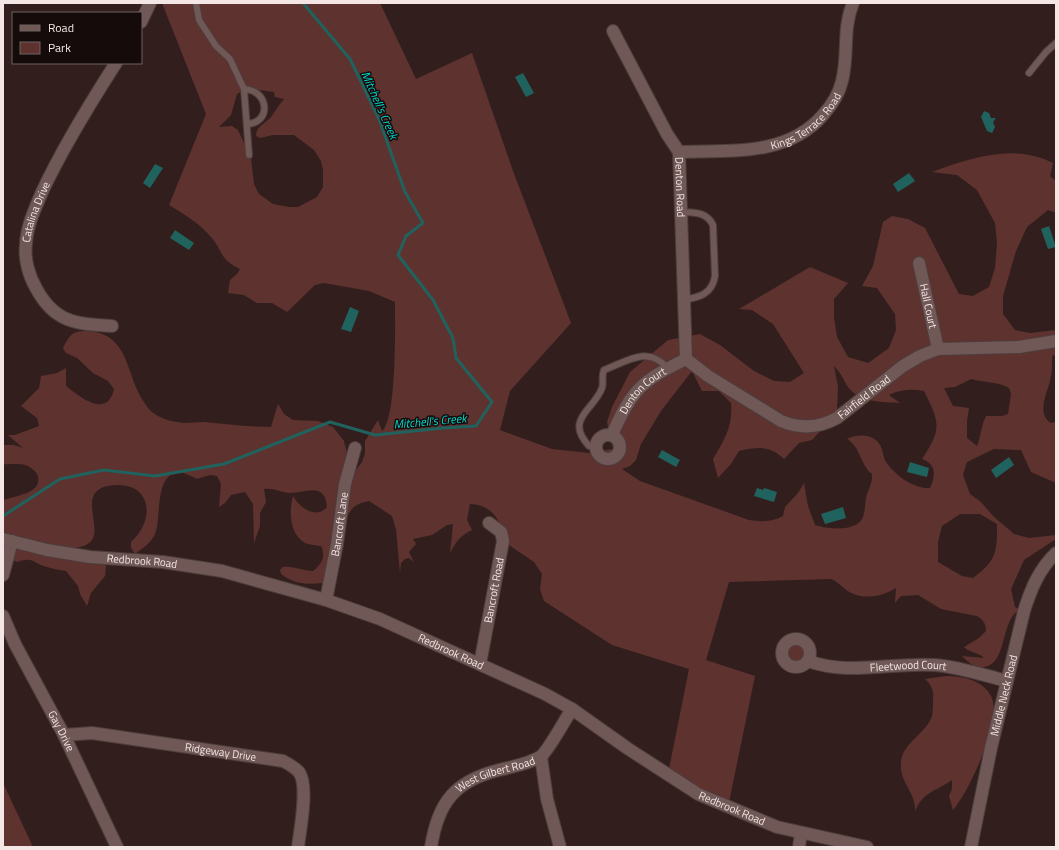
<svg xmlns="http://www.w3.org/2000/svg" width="1059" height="850" viewBox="0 0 1059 850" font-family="'Titillium Web',sans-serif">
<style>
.green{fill:#5e322f;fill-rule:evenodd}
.water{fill:#20625d}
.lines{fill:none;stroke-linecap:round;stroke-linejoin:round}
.stream{stroke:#20625d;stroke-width:3}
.service-casing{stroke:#4d3d3c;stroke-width:8}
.minor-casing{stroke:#4d3d3c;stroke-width:14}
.secondary-casing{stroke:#4d3d3c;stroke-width:14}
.service{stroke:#6f5856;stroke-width:6}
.minor{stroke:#6f5856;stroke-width:12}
.secondary{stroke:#6f5856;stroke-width:12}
.labels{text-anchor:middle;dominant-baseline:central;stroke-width:3;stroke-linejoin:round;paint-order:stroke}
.street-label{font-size:11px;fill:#f3e6e4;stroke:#140b0a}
.water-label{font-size:12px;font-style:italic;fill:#00dacf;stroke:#140b0a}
</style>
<rect width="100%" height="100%" fill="#321f1d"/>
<path class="green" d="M162 3H380L416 79 472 53 513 171 571 323 510 391 500 430 552 449 589 453 613 449 607 422 612 407 630 372 668 340 700 334 720 345 754 371 774 381 790 382 804 373 773 324 752 310 739 309 810 267 848 283 834 299V317L837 337 848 357 868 363 889 348 896 330 895 314 877 288 862 286 873 266 883 222 892 216 908 219 925 228 959 294 973 296 989 287 995 268 997 243 995 223 977 190 957 175 932 172C970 158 1015 143 1053 163L1050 176 1056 181V213L1048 210 1027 227 1016 251 1003 296V314L1015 330 1030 333 1056 330V358L1053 354C1051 361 1053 368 1051 376 1049 390 1035 413 1051 423L1056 422V483L1031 472 1021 450 994 449 967 462 963 475 970 494 981 502 993 516 1014 534 1029 538 1056 535V539L1024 560 1011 589 1015 607 1020 610C999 619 1009 669 980 667 972 666 968 662 962 656L984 658C978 652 970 653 964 647L979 638 986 631C986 624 983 619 977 616L941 609 918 595 901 596 895 603 896 588C883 596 866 600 851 593 843 589 839 582 831 579L729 582 706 660 755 676 728 807 668 774 689 669 612 645 544 601 540 589 542 574 534 562 503 541C502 520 492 505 470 504L467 520 472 530C461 535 455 542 450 554L453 524 447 525 432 535 413 539 416 544 409 552 414 562 409 558 405 559 401 563 400 573 396 529 392 516 369 501C353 504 349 510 345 525L336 508C331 536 335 556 323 583 307 585 294 584 281 574L280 570 283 567C294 566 302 571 313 571 322 564 326 556 321 546 316 545 310 545 305 543 289 534 289 511 293 496 299 507 316 520 327 507 325 480 303 494 289 493 279 492 275 488 264 489L266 502 260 513V526L254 543 253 504 245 492 231 495 225 503 219 507 221 484 217 476 210 475 197 479C193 477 187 474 183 473 153 468 162 519 155 534 151 543 143 548 135 554L131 548V542C158 518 150 478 108 486 75 492 106 531 89 543 80 550 66 548 56 548L102 562 106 566 105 576 91 593 87 606 80 594 78 586 66 571C60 570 53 569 47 567 32 563 34 556 17 562L3 555V500C15 496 45 493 37 474 35 470 29 466 25 465 18 463 10 465 3 464V445H14L23 448 8 435H15L39 426 37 418 21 406 39 388 41 376 57 373 66 368V386C79 396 107 420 114 389L108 381 93 373 77 358 66 353 63 348C69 335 73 330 88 331 130 334 125 374 144 402 146 405 148 409 152 412 158 417 168 421 177 422 185 424 195 422 204 422 226 424 248 427 271 427L278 404 284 414 293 420 318 421 333 427 344 441 352 475 362 462 365 453V441L378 420 382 431C397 419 395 324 395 302L369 291 324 283 315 285 287 312 272 303H257L244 295 228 293 230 280 237 274 240 269C218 258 224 252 211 237 199 223 184 214 169 205L206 114ZM253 89 274 92 275 97 284 99C279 105 275 111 271 117 265 124 256 126 256 136L260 138 273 135H294L314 150 321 161 323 170V187L317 197 298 207H289L273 204 259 194 254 184 251 158 238 130 232 126 219 127 231 115 237 94 243 91ZM834 366C841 374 842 376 846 384 857 403 882 402 900 403L889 395C901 389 912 389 924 391 940 423 942 429 922 459 936 464 936 475 930 488 913 489 895 475 886 462 883 457 883 450 880 445 873 433 857 434 847 439 861 447 860 465 872 474 873 483 868 489 866 498 865 504 865 514 862 519 855 532 827 529 815 525L808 506 804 483 798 493 785 507 783 516C772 522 761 522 749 520L640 481 622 469 630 466 636 460 641 444 661 411 692 371 702 391H719L731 403C733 426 725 439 713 459L718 478 731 464 739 451C757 447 770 445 784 459L799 443 812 440 837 413 838 387ZM971 379C984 383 997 381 1009 388L1011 394 1008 414 1002 416H986C981 426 981 436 977 446L967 438V421L969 408 953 406 944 388 955 387ZM960 514H980L997 524C997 552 997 560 973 578L962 576 938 562V542L942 526Z
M784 653a12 12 0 1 1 24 0a12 12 0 1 1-24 0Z
M946 676C962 676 983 680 991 696 1003 719 969 792 953 810L949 796 952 789V780C935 792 924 791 915 811 916 791 899 783 901 762 903 742 926 734 932 716 933 711 933 705 933 700 934 690 932 686 925 679Z
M3 783 33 847H3Z"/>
<path class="water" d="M523 73 534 93 526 97 515 77Z
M984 111 989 113 991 118H996L993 122 995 127 992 133 987 131 981 117Z
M155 164 163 168 150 188 143 183Z
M909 173 915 181 898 192 893 184Z
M1049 226 1056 247 1048 249 1041 229Z
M175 230 194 243 189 250 170 238Z
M350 307 359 311 351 332 341 329Z
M662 450 680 460 676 467 658 457Z
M1009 457 1014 465 996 478 991 470Z
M910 462 929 468 927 477 907 472Z
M757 488 763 490 764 488 777 492 774 502 754 496Z
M843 507 846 518 825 524 821 514Z"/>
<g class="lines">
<path class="stream" d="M3 516 60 479 104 470 155 476 224 464 330 422 375 435 443 428 476 426 492 402 456 358 453 338 433 300 398 255 406 236 423 223 405 192 379 119 350 59 303 3"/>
<defs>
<path id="service" d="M196 3 199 20 216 46 230 59 244 89 249 155
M1029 73 1046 52 1056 43
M244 89C269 90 272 123 247 124
M680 212C694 213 706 211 713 225L715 276C712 294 700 297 684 300
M596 446H589C564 419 594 410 602 388 604 382 601 376 604 370 628 361 647 345 668 368"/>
<g id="minor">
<path d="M141 22 150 3"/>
<path id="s1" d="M613 31 667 134 679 152 686 359"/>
<path id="s2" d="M679 152C729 150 787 157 823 115 832 105 839 94 842 81 849 54 842 30 853 3"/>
<path id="s3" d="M919 263 938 349"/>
<path id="s4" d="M112 326C75 324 54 322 36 288 29 276 24 259 26 244 27 225 35 209 42 192 63 147 89 105 116 63"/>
<path id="s5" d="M686 359 708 376 781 421C800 429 819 428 837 418L903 366 920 356 938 349 1019 347 1056 341"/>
<circle cx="608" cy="447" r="12"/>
<path id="s6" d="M612 435C632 389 642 381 686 359"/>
<path d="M3 575 12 541"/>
<path id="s7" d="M326 600 337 544 345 484 355 448"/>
<path id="s8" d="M3 616 15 644 64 735 117 847"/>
<circle cx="796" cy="653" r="14"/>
<path id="s9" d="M808 661C850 676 892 662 935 665 960 667 983 675 1007 681"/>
<path id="s10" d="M480 664 503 541 501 532 489 523"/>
<path id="s11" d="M64 735 92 733 283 761C289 764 294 767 299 772 309 786 300 830 298 847"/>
<path d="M541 757 547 799 560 847"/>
<path id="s12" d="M431 847C438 802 455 781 499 770 511 767 528 764 540 757 547 753 566 718 572 709"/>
<path d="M799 847 801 833"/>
</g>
<g id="secondary">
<path id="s13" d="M3 539 47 550 90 557 163 562 222 571 326 600 380 619 545 694 572 709 627 748 698 794 777 827 867 847"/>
<path id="s14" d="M971 847 991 748 1024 611C1031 589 1039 569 1056 553"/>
</g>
</defs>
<use href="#service" class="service-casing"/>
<use href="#minor" class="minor-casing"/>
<use href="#secondary" class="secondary-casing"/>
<use href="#service" class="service"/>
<use href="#minor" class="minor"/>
<use href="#secondary" class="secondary"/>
</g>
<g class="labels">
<g class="street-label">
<text stroke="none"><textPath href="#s2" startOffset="136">Kings Terrace Road</textPath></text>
<text stroke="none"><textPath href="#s1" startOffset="173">Denton Road</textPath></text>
<text stroke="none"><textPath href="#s4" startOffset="170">Catalina Drive</textPath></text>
<text stroke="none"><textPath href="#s3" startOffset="44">Hall Court</textPath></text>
<text stroke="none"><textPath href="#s6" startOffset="55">Denton Court</textPath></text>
<text stroke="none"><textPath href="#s5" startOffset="206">Fairfield Road</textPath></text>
<text stroke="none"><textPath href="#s7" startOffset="77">Bancroft Lane</textPath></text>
<text stroke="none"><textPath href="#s13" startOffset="141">Redbrook Road</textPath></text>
<text stroke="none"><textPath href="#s10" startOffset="75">Bancroft Road</textPath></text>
<text stroke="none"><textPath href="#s13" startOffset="465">Redbrook Road</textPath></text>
<text stroke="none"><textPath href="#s9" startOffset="101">Fleetwood Court</textPath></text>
<text stroke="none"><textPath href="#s14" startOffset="155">Middle Neck Road</textPath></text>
<text stroke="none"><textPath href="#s8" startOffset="129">Gay Drive</textPath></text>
<text stroke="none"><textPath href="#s11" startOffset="158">Ridgeway Drive</textPath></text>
<text stroke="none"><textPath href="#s12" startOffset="106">West Gilbert Road</textPath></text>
<text stroke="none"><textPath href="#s13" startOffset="788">Redbrook Road</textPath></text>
</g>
<g class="water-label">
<text transform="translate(380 105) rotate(66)">Mitchell's Creek</text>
<text transform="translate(430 421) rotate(-5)">Mitchell's Creek</text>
</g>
</g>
<rect width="1059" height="850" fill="none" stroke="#f3e6e4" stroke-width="8"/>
<rect x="12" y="12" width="130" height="52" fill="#140b0a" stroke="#6d6361"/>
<rect x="20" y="25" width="20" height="6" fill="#6f5856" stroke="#6d6361"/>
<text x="48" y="32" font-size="12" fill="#f3e6e4">Road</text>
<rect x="20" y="42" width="20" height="12" fill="#5e322f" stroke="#6d6361"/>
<text x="48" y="52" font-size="12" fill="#f3e6e4">Park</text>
</svg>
